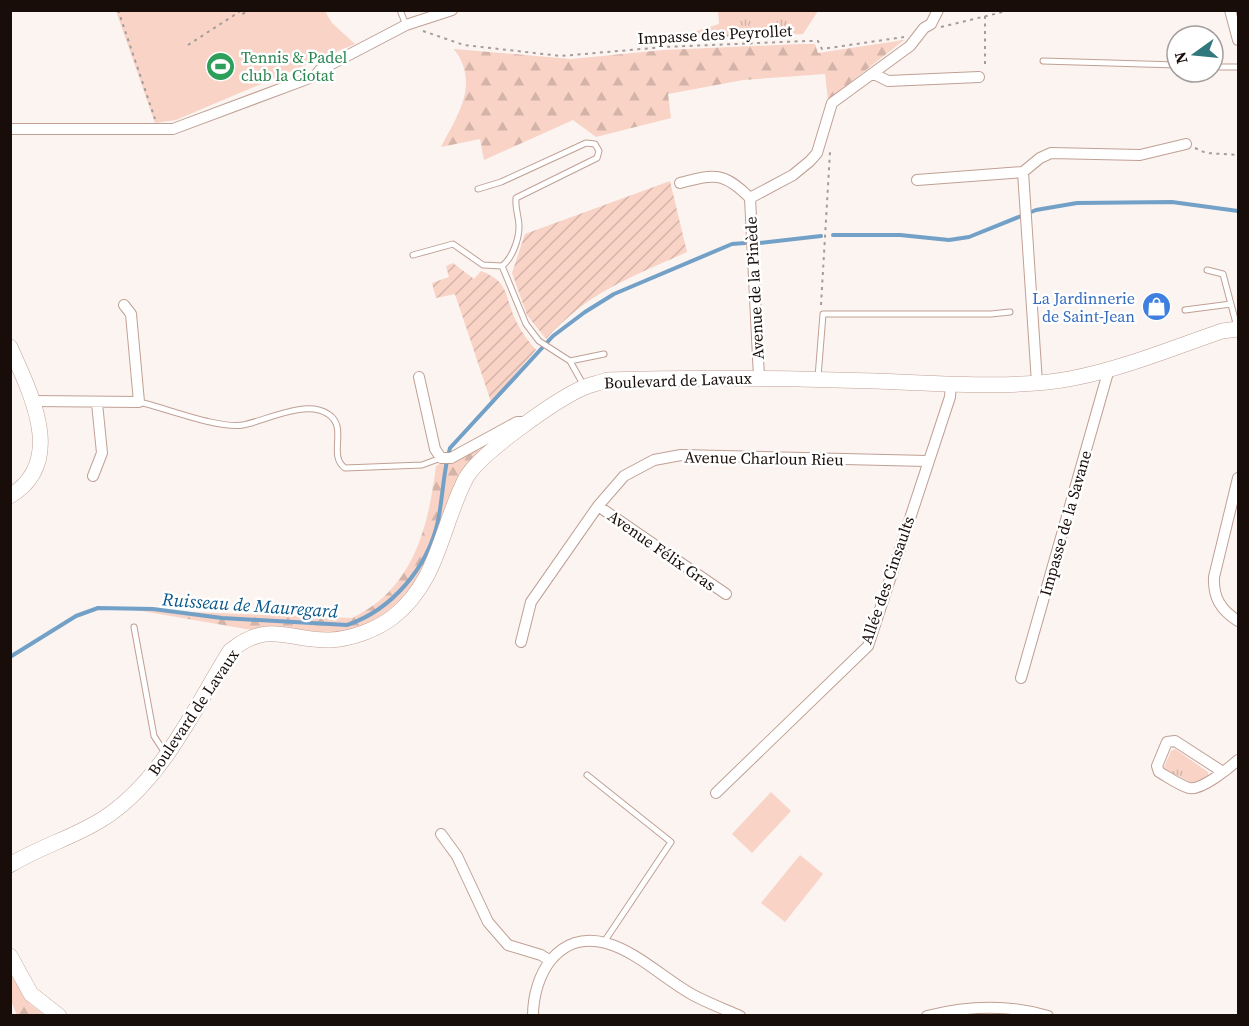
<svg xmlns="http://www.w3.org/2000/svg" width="1249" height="1026" viewBox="0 0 1249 1026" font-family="'Source Serif 4',serif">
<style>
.grass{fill:url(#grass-tufts)}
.forest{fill:url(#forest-firs)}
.garden{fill:url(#garden-furrows)}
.pitch{fill:#f8d3c6}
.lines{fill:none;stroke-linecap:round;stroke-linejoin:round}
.stream{stroke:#72a0c7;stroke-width:4}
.lane-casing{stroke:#c0a094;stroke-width:7}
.street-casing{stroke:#c0a094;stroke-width:12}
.secondary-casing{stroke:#c0a094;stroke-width:16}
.path{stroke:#a49c98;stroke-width:2;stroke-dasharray:3 4.5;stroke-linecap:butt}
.lane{stroke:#fff;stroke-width:5}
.street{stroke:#fff;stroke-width:10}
.secondary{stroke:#fff;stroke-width:15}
.labels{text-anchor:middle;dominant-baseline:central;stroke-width:5;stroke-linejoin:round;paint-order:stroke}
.street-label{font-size:16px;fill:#180d09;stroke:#fff}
.leisure-label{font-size:16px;fill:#27864d;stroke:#fff;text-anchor:start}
.shop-label{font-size:16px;fill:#366cbe;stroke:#fff;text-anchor:end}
.water-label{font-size:18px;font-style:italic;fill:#085789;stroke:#fff}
</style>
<defs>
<pattern id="grass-tufts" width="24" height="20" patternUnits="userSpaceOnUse" patternTransform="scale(1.5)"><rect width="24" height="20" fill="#f8d3c6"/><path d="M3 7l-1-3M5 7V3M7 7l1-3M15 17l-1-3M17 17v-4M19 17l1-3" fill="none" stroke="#d4b4a9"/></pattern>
<pattern id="forest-firs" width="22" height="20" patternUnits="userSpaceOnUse" patternTransform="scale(1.5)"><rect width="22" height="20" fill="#f8d3c6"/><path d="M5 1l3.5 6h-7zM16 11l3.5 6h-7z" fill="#d4b4a9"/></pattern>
<pattern id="garden-furrows" width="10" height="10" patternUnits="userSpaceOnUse" patternTransform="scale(1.5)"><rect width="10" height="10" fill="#f8d3c6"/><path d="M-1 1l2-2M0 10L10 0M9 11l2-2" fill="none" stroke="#d4b4a9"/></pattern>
</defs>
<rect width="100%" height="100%" fill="#fbf4f1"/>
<path class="grass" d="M718 11V10L818 11 803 34 691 39 690 33 719 24Z
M1175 749 1208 772V776L1196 785 1166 770 1164 767 1171 751Z"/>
<path class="forest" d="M904 40 828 100 825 74 743 80 668 94 671 118 596 137 573 120 484 160 480 139 441 147C458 114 480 84 454 49L571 59 664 50 800 44H815L818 53Z
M481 450C475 457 469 464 464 472 458 482 455 495 451 506 431 556 409 613 352 629 318 638 285 622 252 630L136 610 352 618C413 589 428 529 436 466L458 454Z
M11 975 30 1004 44 1015H17L11 1001Z"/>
<path class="garden" d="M670 181 687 252C630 278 589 291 546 339L527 315 512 273 525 234Z
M453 263 474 279 481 271C511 282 504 298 517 323 522 333 529 342 536 350L491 402 455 294 436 298 432 283 449 277 446 266Z"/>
<path class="pitch" d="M116 11H325L332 23 355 44 176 120 155 123Z
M771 792 791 811 752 853 732 834Z
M800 855 823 874 785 922 761 903Z"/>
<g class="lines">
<path class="stream" d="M833 235H900L949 240 969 237 1036 210 1077 203 1172 202 1238 211
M760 243 821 236
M10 657 76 616 98 608 153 609 222 618 347 625C392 610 428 567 438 521 443 497 443 472 450 448L553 336 585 312 614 294 732 244 745 243"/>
<defs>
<path id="lane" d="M400 10 406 25
M1043 61 1177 65
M1213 67H1238
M413 255 453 244 483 265 502 266C512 259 519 239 519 227 519 217 515 208 516 198L597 158 599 151 595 144 586 143 501 182 478 189
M502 266 526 324 539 341 570 361 584 386
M1207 270 1223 274 1237 327
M1185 310 1231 304
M570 361 604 354
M818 377 823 314H991L1010 312
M139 402C166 408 218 429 243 425 265 421 306 399 328 414 349 427 327 455 345 468L422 465 441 458
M134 627 154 736 165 753
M587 775 671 842 604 942"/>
<path id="street" d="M1230 10 1238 40
M874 74 888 81 979 77
M10 129H173L315 76 320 70 406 25 452 10
M1023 172 1037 383
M917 180 1023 172 1040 158 1051 153 1140 155 1186 144
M680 183C714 174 723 171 750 198L759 377
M750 198 793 175 810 161 817 153 832 103 910 46 924 28 931 24 938 10
M419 377 435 449 441 458H451L517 422H525
M32 401 139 402 131 314 124 305
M93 476 102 453 97 403
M1238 478 1214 577C1213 598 1221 610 1238 621
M598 506 726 594
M521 642 531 602 598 506 624 476 654 460 681 455 927 461
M1021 678 1109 369
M1223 772 1175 741 1167 742 1157 766 1159 772C1168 777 1179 785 1189 788 1201 791 1229 768 1238 760
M716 793 868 646 950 397 951 383
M441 834 457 856 488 922 508 945 541 955 549 960
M533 1016C533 975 558 930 606 943 638 952 664 979 693 995 708 1003 724 1009 740 1016
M927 1016C967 1006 1008 1004 1048 1016"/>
<path id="secondary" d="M10 347C30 392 67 462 10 496
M10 865C39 847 72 838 101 820 161 783 194 709 230 651 270 619 287 641 330 640 351 639 376 630 393 617 439 581 441 526 466 478 479 454 558 398 585 387 592 384 600 383 607 380 696 377 785 378 875 381 935 383 1016 390 1074 378 1124 368 1173 348 1222 331L1238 329
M10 956 31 994 59 1016"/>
</defs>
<use href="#lane" class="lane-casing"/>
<use href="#street" class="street-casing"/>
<use href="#secondary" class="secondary-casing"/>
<path class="path" d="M118 10 155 119
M238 10 241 15 250 10
M985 16V67
M941 27 1011 10
M423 31 464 45 561 56 664 47 806 41H818L822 49 904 37
M188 45 239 12
M1195 148 1206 153 1238 155
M821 305 830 152"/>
<use href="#lane" class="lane"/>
<use href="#street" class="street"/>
<use href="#secondary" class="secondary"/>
</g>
<defs>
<symbol id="stadium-disc" viewBox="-11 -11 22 22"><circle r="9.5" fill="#2e9e5b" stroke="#fff"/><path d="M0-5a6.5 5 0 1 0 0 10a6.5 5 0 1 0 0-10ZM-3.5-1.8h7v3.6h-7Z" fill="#fff"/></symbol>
<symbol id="shop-disc" viewBox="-11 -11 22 22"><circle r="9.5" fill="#3f7fe0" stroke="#fff"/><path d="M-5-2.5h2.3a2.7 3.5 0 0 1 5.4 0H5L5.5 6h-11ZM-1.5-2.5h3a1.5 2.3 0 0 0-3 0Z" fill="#fff"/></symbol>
</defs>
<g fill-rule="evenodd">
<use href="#stadium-disc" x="204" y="50" width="33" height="33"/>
<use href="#shop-disc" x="1140" y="290" width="33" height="33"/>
</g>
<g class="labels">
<g class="street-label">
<text transform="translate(715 34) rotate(-3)">Impasse des Peyrollet</text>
<text transform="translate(754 288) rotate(-93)">Avenue de la Pinède</text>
<text transform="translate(678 380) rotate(-2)">Boulevard de Lavaux</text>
<text transform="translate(764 458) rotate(1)">Avenue Charloun Rieu</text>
<text transform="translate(1065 523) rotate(-74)">Impasse de la Savane</text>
<text transform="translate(662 550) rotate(35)">Avenue Félix Gras</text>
<text transform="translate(887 580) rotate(-71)">Allée des Cinsaults</text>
<text transform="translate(193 712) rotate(-56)">Boulevard de Lavaux</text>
</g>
<g class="leisure-label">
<text x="241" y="57">Tennis &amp; Padel<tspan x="241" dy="18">club la Ciotat</tspan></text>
</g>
<g class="shop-label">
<text x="1135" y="298">La Jardinnerie<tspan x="1135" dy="18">de Saint-Jean</tspan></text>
</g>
<g class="water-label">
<text transform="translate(250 605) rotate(4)">Ruisseau de Mauregard</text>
</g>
</g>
<rect width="1249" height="1026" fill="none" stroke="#180d09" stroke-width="24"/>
<g transform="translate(1195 54) rotate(255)"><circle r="28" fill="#ffffff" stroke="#a39e9d" stroke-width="1.5"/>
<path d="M0-4.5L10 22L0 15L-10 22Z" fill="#2f787b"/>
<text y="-9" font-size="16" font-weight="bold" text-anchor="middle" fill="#180d09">N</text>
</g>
</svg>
